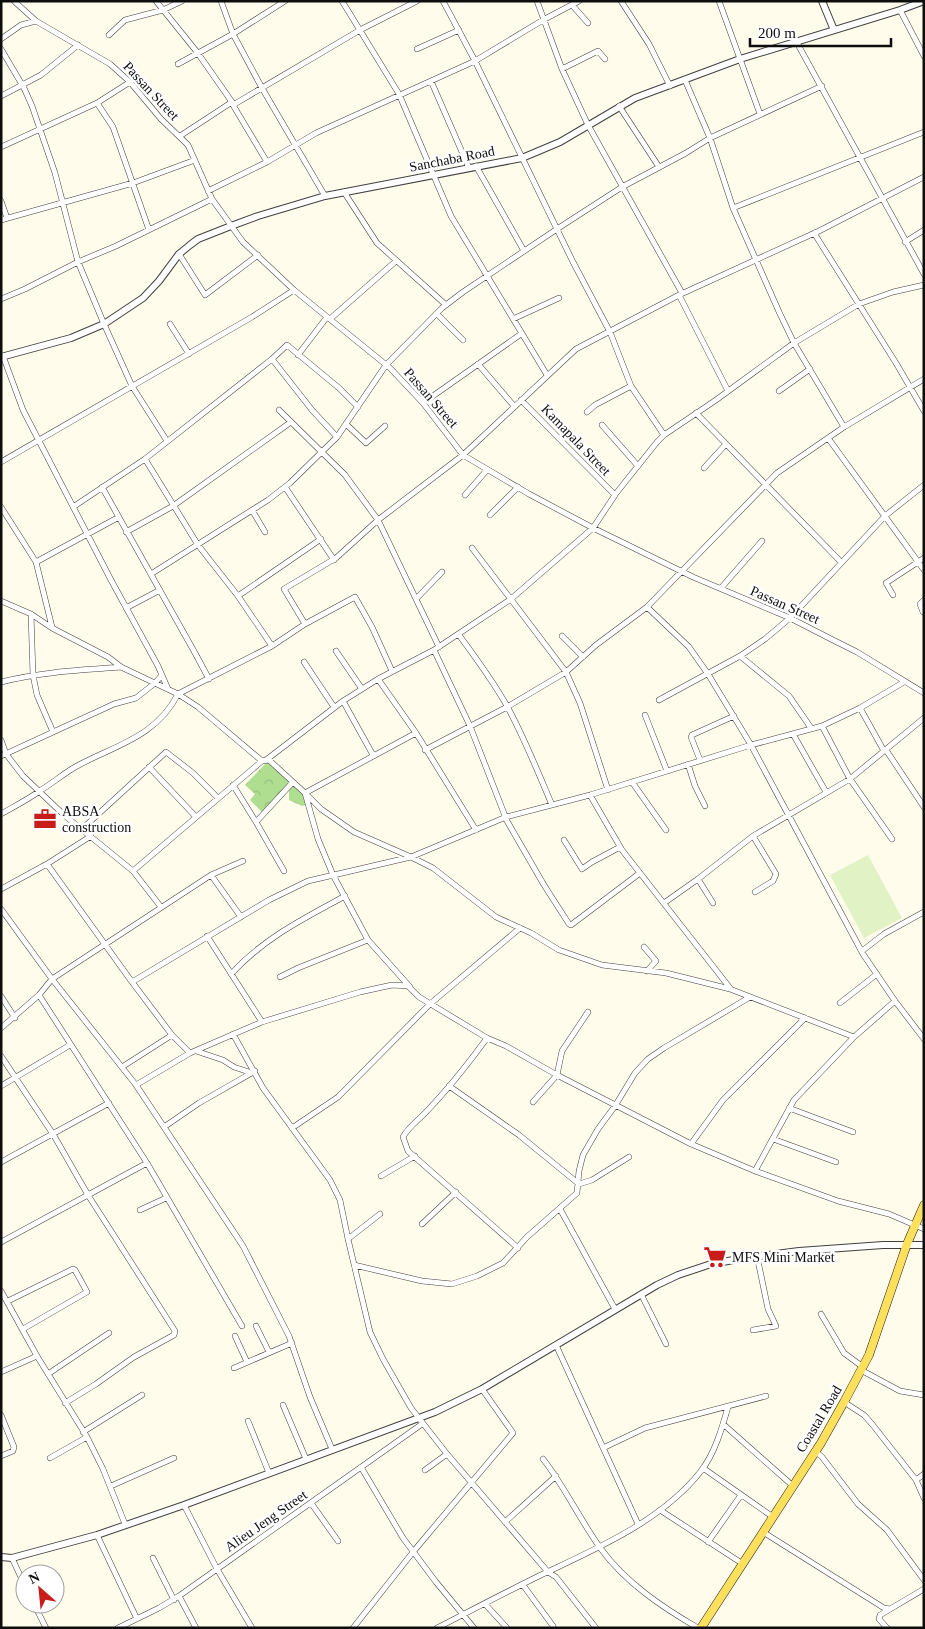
<svg xmlns="http://www.w3.org/2000/svg" width="925" height="1629" viewBox="0 0 925 1629" font-family="Georgia,serif">
<style>
.forest{fill:url(#forest-crowns)}
.pitch{fill:#e1f3c5}
.lines{fill:none;stroke-linecap:round;stroke-linejoin:round}
.minor-casing{stroke:#404040;stroke-width:6}
.tertiary-casing{stroke:#404040;stroke-width:8}
.primary-casing{stroke:#1e1e1e;stroke-width:9}
.minor{stroke:#fff;stroke-width:5}
.tertiary{stroke:#fff;stroke-width:6}
.primary{stroke:#ffe05c;stroke-width:8}
.labels{text-anchor:middle;dominant-baseline:central;stroke-width:5;stroke-linejoin:round;paint-order:stroke}
.street-label{font-size:14px;fill:#0d0d0d;stroke:#fff}
.poi-label{font-size:14px;fill:#0d0d0d;stroke:#fff;text-anchor:start}
</style>
<defs>
<pattern id="forest-crowns" width="20" height="18" patternUnits="userSpaceOnUse" patternTransform="scale(1.25)"><rect width="20" height="18" fill="#afde91"/><path d="M2 6a3 3 0 1 1 6 0M12 15a3 3 0 1 1 6 0" fill="none" stroke="#95bd7c"/></pattern>
</defs>
<rect width="100%" height="100%" fill="#fffcec"/>
<path class="forest" d="M269 760 305 793 309 804 302 806 289 800V790L285 788 262 812 250 800 255 794 245 785Z"/>
<path class="pitch" d="M868 855 902 918 864 938 830 875Z"/>
<g class="lines">
<defs>
<path id="minor" d="M14 1 36 21 110 64 130 82 161 119 188 145 212 199 243 242 294 290 390 368 423 403 463 455 529 494 593 528 693 577 790 618 831 639 857 652 924 693
M156 1 197 52 232 102
M221 1 233 34 262 88 325 196
M342 1 399 94 451 216 547 375
M443 1 475 61 573 262 610 332 631 386 664 435
M537 1 562 69 588 125 682 293
M621 1 649 44 670 86
M719 1 760 114
M572 5 588 23
M900 10 924 56
M109 35 125 20 163 10 182 1
M1 39 21 25 36 21
M796 41 924 274
M1 49 24 88 32 106 55 173 78 262 104 324 132 386 167 441
M417 49 459 30
M178 64 233 34 285 1
M562 69 598 51 605 59
M685 80 710 138 733 208 780 314 794 343 844 427
M431 81 469 168
M1 96 41 75 78 45
M97 103 113 127 149 230
M233 105 267 162
M619 106 659 167
M180 136 232 102 233 105 360 30 417 1
M1 147 97 103 130 82
M476 166 524 251
M208 191 267 162 316 133 475 61 543 20 579 1
M344 192 377 243 446 305
M1 201 7 218
M733 208 924 132
M1 220 133 183 195 160
M814 233 896 363 924 411
M905 242 924 230
M179 254 205 295 258 255
M679 295 728 391
M1 299 25 289 78 262 116 246 212 199
M437 314 463 340
M330 319 396 261
M513 319 559 298
M170 324 189 354
M298 355 327 317
M3 356 23 410 111 580 158 666 168 689
M272 359 312 410 337 437
M478 364 514 406
M779 391 810 369
M423 403 521 334
M279 410 345 475 378 520 439 647
M587 412 595 405 631 386
M696 413 841 562
M346 424 366 443 385 426
M602 425 638 466
M828 438 924 570
M145 459 198 545 238 596 272 646
M1 462 252 317 294 290
M704 468 726 444
M102 487 195 653 209 679
M285 487 334 560
M465 495 487 470
M614 496 657 442 664 435 716 400 794 343 859 304 893 292 924 285
M1 507 36 562 52 627
M73 507 145 459 272 359 287 345 339 388 358 407
M252 510 265 532
M490 515 518 487
M126 532 173 506 291 422
M472 548 566 672 580 703 608 790
M36 562 119 517
M151 574 268 500 290 483 337 437 386 365 442 308 463 292 557 229 622 187 686 153 710 138 822 86
M721 588 762 541
M893 595 886 583 924 558
M238 596 321 539
M416 599 442 572
M1 601 31 614 52 628 108 657 121 667 178 694 198 707 262 761 269 760 305 793 318 839 333 875 368 940 410 987
M647 607 689 647 708 674 751 745 863 954 895 1001 924 1039
M126 608 160 590
M923 612 920 604 924 600
M31 614 33 675 37 695 53 732
M305 624 284 589 336 558 378 520 463 455 576 349 679 295 819 231 924 177
M459 635C476 658 493 681 507 706 524 737 538 772 552 805
M562 636 583 657
M434 650 470 726 507 821 544 885 569 924 571 925 640 873
M336 651 362 689
M740 656 789 696 811 728
M304 662 334 707
M378 679 416 733 476 830
M1 682C40 672 81 670 121 667
M659 700 740 656 765 639 790 618 885 516 924 485
M343 701 373 755
M860 708 884 751
M645 715 667 771
M822 726 850 779 892 839
M416 733 305 793 321 809 354 832 411 857 433 868 496 917 531 933 559 950 602 965 666 973 730 989 854 1037
M793 734 826 792
M1 740 6 754 23 776 64 815 133 871 161 907
M425 750 507 707 566 672 596 645 647 607 777 473 844 427 924 379
M886 750 924 807
M1 756 114 704 136 698 155 683 162 675
M700 760 691 737 692 735 734 716
M688 764 695 786 705 806
M149 767 196 817
M632 782 666 830
M233 785 256 822
M590 795 622 850 730 988
M1 814C15 806 29 799 41 790 53 783 64 773 77 766 116 745 156 737 178 694L272 646 305 624 355 597 372 627 392 671
M82 829 166 752 193 773 218 798
M753 836 776 874 773 881 755 892
M564 840 582 869 592 862 620 847
M47 864 132 982 172 1035 190 1053 262 1022 360 992 392 985 408 986 419 997 487 1038 506 1046 557 1075 691 1144 755 1171 838 1201 889 1214 924 1229
M133 871 262 761 266 760 343 701 378 679 434 650 511 599 593 528 615 495 521 400
M284 871 256 822 293 782
M211 875 241 917
M698 879 713 903
M1 889 47 864 91 836
M664 903 698 879 753 836 850 779 924 718
M1 909 52 979 136 1085 243 1246 289 1336 310 1397 332 1449
M207 936 262 1022
M644 947 656 961 647 971
M862 951 884 934 924 912
M231 974C264 938 303 919 345 896
M280 977 298 968 368 940
M132 982 269 900 308 881 411 857 506 817 590 795 751 745 822 726 860 708 904 682
M39 995 147 1163 242 1326
M1 996 15 1018
M840 1003 877 974
M1 1028 39 995 52 979 211 875 243 861
M233 1034 263 1088 330 1180 340 1200 348 1239 370 1332 383 1359 411 1408 447 1454 548 1572 556 1577 596 1628
M487 1038C468 1064 449 1088 427 1111 419 1120 409 1126 403 1137L408 1151 518 1248
M196 1051 223 1060 234 1067 252 1073
M1 1056 53 1134 88 1195 175 1331 174 1335 134 1357 96 1384 65 1403
M122 1067 172 1035
M136 1085 190 1053
M1 1086 70 1045
M449 1086 519 1135 579 1184 592 1180 629 1157
M533 1102 557 1075 562 1051 588 1012
M789 1108 853 1132
M164 1127 199 1103 255 1071
M292 1128 338 1097 430 1004 520 928
M773 1139 836 1162
M691 1144 723 1100 805 1018
M1 1162 109 1103
M755 1171 794 1100 854 1037 895 1001
M381 1176 415 1156
M560 1209 615 1309
M140 1210 166 1198
M422 1224 456 1192
M348 1239 380 1214
M1 1242 147 1163
M354 1265 422 1281 452 1284 477 1276 503 1263 527 1237 577 1193 579 1171 583 1155 598 1129 615 1106 635 1073 648 1059 664 1048 750 997
M1 1291 37 1356 87 1437 103 1469 125 1524
M641 1294 666 1344
M8 1301 73 1269 75 1270 86 1290 87 1292 23 1329
M821 1314 844 1353 863 1367
M256 1326 269 1352
M753 1330 776 1326 768 1309 757 1256
M235 1336 247 1362
M556 1345 638 1524
M234 1368 292 1343
M861 1370 900 1391 924 1395
M1 1372 37 1356
M48 1374 109 1333
M844 1402 864 1415 872 1424 916 1480 924 1498
M283 1405 306 1459
M1 1415 14 1447 13 1451 1 1456
M248 1421 269 1473
M723 1424 793 1486
M83 1432 142 1395
M603 1448 645 1428 766 1396
M815 1451 822 1457 858 1504 887 1530 924 1580
M50 1458 87 1437
M543 1459C565 1487 580 1520 601 1549 626 1583 662 1607 698 1628
M361 1467 403 1538 436 1582 474 1628
M703 1468 773 1517
M425 1470 447 1454
M916 1480 924 1474
M111 1486 174 1458
M311 1503 338 1541
M184 1505 217 1569 252 1628
M660 1510 743 1564
M505 1522 556 1476
M763 1532 884 1608 890 1609
M97 1535 137 1619
M708 1542 741 1495
M12 1558 25 1586
M153 1558 174 1600
M523 1585 553 1626
M179 1596 196 1628
M34 1604 46 1628
M485 1604 507 1628
M118 1628 159 1608 179 1596 422 1424
M353 1628 413 1552 513 1433 482 1389
M437 1628C472 1610 508 1591 543 1574 598 1548 663 1520 701 1471 715 1453 722 1428 728 1407
M887 1628 879 1619 880 1615 924 1589"/>
<path id="tertiary" d="M822 1 834 30
M1 357 71 338 104 324 143 298 159 281 179 254 190 245 198 239 231 226 258 216 325 196 522 158 560 142 635 98 740 59 900 10 924 1
M1 1557 12 1558 97 1535 184 1505 435 1412 482 1389 657 1285 678 1275 711 1264 745 1258 799 1251 883 1245H924"/>
<path id="primary" d="M701 1628 821 1443 844 1402 869 1355 907 1244 924 1205"/>
</defs>
<use href="#minor" class="minor-casing"/>
<use href="#tertiary" class="tertiary-casing"/>
<use href="#primary" class="primary-casing"/>
<use href="#minor" class="minor"/>
<use href="#tertiary" class="tertiary"/>
<use href="#primary" class="primary"/>
</g>
<defs>
<symbol id="office-bare" viewBox="-9 -9 18 18"><path d="M-6-3h4V-5.5h4V-3h4V5H-6ZM-1-4.5V-3h2v-1.5ZM-6 0V1H6V0Z" fill="#c71c1a" stroke="#fff" stroke-width="2.5" paint-order="stroke"/></symbol>
<symbol id="supermarket-bare" viewBox="-9 -9 18 18"><path d="M-6-5.5h2.5l.6 2H6L4.5 2H-2.5L-4.4-4H-6ZM-1.5 3.2a1.3 1.3 0 1 0 .1 0ZM3 3.2a1.3 1.3 0 1 0 .1 0Z" fill="#c71c1a" stroke="#fff" stroke-width="2.5" paint-order="stroke"/></symbol>
</defs>
<g fill-rule="evenodd">
<use href="#office-bare" x="29" y="803" width="32" height="32"/>
<use href="#supermarket-bare" x="699" y="1241" width="32" height="32"/>
</g>
<g class="labels">
<g class="street-label">
<text transform="translate(151 91) rotate(47)">Passan Street</text>
<text transform="translate(452 159) rotate(-11)">Sanchaba Road</text>
<text transform="translate(431 398) rotate(49)">Passan Street</text>
<text transform="translate(576 440) rotate(46)">Kamapala Street</text>
<text transform="translate(785 605) rotate(24)">Passan Street</text>
<text transform="translate(819 1419) rotate(-59)">Coastal Road</text>
<text transform="translate(266 1521) rotate(-35)">Alieu Jeng Street</text>
</g>
<g class="poi-label">
<text x="62" y="811">ABSA<tspan x="62" dy="16">construction</tspan></text>
<text x="732" y="1257">MFS Mini Market</text>
</g>
</g>
<rect width="925" height="1629" fill="none" stroke="#0d0d0d" stroke-width="5"/>
<g transform="translate(40 1589) rotate(333)"><circle r="24" fill="#ffffff" stroke="#9e9e9e"/>
<path d="M0-4L9 19L0 12L-9 19Z" fill="#c71c1a"/>
<text y="-8" font-size="14" font-weight="bold" text-anchor="middle" fill="#0d0d0d">N</text>
</g>
<path d="M750 38v8h141v-8" fill="none" stroke="#0d0d0d" stroke-width="2.5"/>
<text x="758" y="38" font-size="15" fill="#0d0d0d" stroke="#ffffff" stroke-width="4" paint-order="stroke">200 m</text>
</svg>
